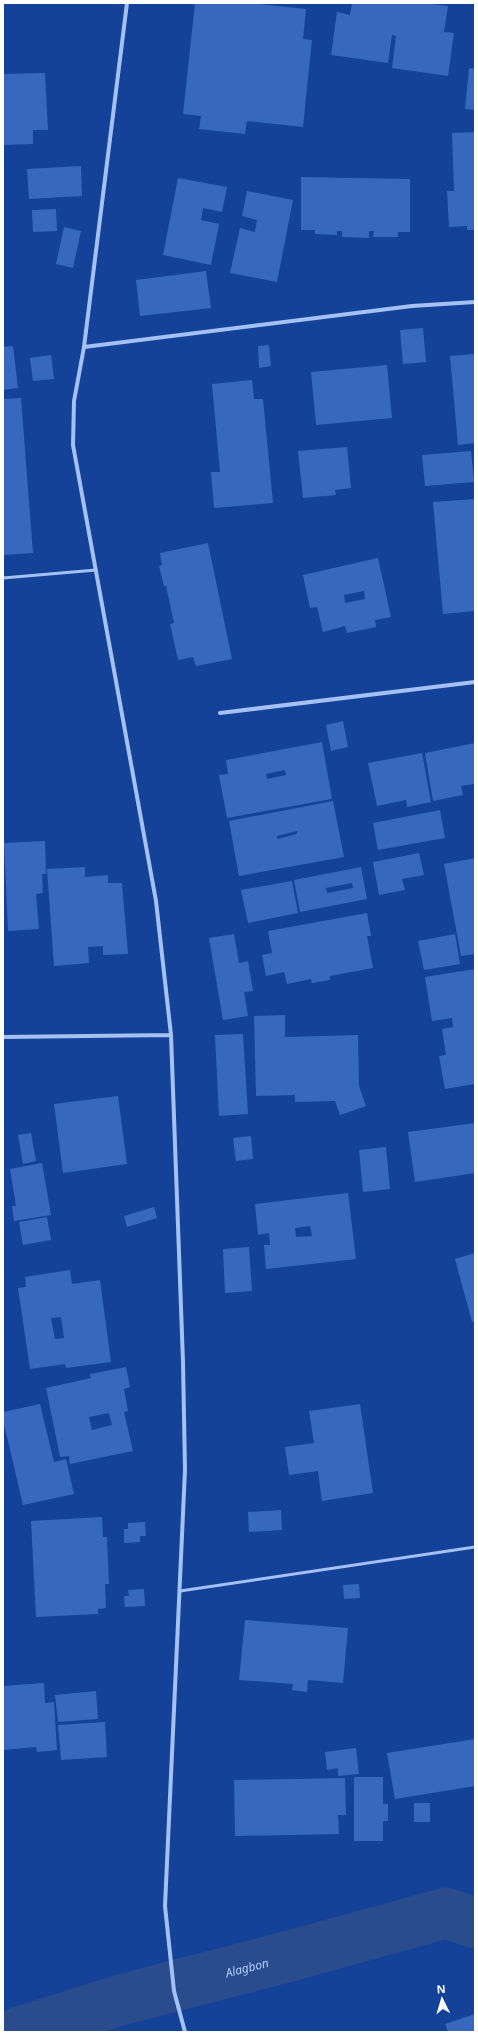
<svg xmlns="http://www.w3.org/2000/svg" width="478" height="2035" viewBox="0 0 478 2035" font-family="'Noto Sans',sans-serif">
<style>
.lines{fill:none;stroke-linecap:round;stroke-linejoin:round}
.river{stroke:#2a4b8c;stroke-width:51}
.building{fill:#3768be;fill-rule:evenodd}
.lane{stroke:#a5c1f3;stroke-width:3}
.street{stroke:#a5c1f3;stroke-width:4}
.labels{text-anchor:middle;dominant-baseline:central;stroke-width:3;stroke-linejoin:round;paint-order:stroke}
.water-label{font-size:12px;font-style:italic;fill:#b1ccfa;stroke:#134298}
</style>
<rect width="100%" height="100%" fill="#134298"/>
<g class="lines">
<path class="river" id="s1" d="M19 2032 124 1999 290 1956 446 1913 475 1923"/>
</g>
<path class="building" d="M195 3H248L306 9 303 39 312 40 303 127 247 121 245 134 199 129 201 116 183 114Z
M352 3H424L448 6 444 32 454 33 448 76 392 68 396 36 392 35 388 63 331 55 337 12 350 15Z
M469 68 475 69V110L465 109Z
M45 73 48 130H33V144L3 145V74Z
M475 132V230H467V226L449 227 447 191H454L452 133Z
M81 166 82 196 29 199 27 169Z
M301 177 410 179V232H398V237H373L374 231H369V238L342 237V231H337V235L315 234V230H301Z
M178 178 227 187 222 212 203 208 201 220 219 224 211 265 163 255Z
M247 191 293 200 277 282 230 273 240 228 255 232 257 220 242 216Z
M56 209 57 231 33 232 32 210Z
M64 227 81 231 73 268 56 264Z
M206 271 211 308 140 316 136 280Z
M423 328 426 362 403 364 400 330Z
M269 345 271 366 259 368 258 346Z
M13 346 18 388 3 390V347Z
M475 354V443L458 445 450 356Z
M51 355 54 379 33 381 30 358Z
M387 365 392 418 316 425 311 372Z
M252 380 254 399H263L273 503 214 508 211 472H220L212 384Z
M21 398 33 553 3 555V399Z
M347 447 351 488 335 490 336 495 303 498 298 451Z
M471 451 474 482 425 486 422 455Z
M475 499V611L443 614 433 502Z
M208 543 232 659 196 666 193 657 178 660 170 624 174 623 166 586H164L159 566 162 565 160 553Z
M378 558 391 617 375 620 376 627 347 633 345 626 323 632 317 607 310 608 303 575ZM364 591 365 599 345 603 344 595Z
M343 721 348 747 331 751 326 725Z
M322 742 332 799 227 818 219 775 228 774 226 760ZM285 770 286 775 267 779 266 774Z
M475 743V787L474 784 461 786 463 795 433 801 425 753Z
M422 753 431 802 407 807 406 800 377 806 368 763Z
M333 801 344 857 239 876 229 821ZM297 831V834L277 839V836Z
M440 810 445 838 378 850 373 823Z
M45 841 46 874H42L43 893 36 894 39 929 8 931 4 843Z
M419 853 424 875 402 879 405 890 379 895 373 862Z
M475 858V954L461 956 444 864Z
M85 867V877L108 875V883H122L128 954 103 955V946L88 947 89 963 54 966 47 869Z
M361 867 367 899 300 912 294 880ZM352 883 353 888 327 893 326 888Z
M292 881 298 913 248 923 241 890Z
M367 913 371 936H367L373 968 330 976V980L312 983 311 979 287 984 284 972 266 976 262 955 272 953 268 931Z
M234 934 239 963 248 961 253 991 244 992 248 1016 223 1020 209 938Z
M455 934 460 964 424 970 418 941Z
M475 969V1084L445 1089 439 1056 446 1055 442 1029 453 1027 452 1018 432 1021 425 977Z
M285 1015V1037L358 1035 359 1086 366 1106 340 1115 335 1101 295 1102V1095L256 1096 254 1016Z
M243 1034 248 1114 219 1116 215 1035Z
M118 1096 127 1164 63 1173 54 1104Z
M475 1123V1173L415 1182 408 1132Z
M31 1133 36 1161 23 1164 18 1135Z
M251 1136 253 1159 236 1161 233 1138Z
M386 1147 390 1189 363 1192 359 1150Z
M42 1163 51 1215 14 1221 12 1206H16L10 1169Z
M348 1193 356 1259 266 1269 264 1245H270L269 1233 258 1235 255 1204ZM310 1226 312 1236 296 1237 295 1228Z
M154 1207 157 1218 127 1227 124 1216Z
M47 1217 51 1240 23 1245 19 1222Z
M249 1247 252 1291 225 1293 223 1249Z
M475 1253V1321L472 1322 455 1259Z
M70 1270 72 1284 100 1280 111 1362 66 1368 65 1364 30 1369 18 1288 26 1287 25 1277ZM61 1317 64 1338 55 1339 51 1318Z
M126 1367 130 1387 124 1389 128 1411 124 1412 133 1451 70 1464 69 1456 60 1457 46 1388 91 1378 90 1374ZM109 1413 112 1425 92 1430 89 1417Z
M40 1404 54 1462 66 1459 74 1494 23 1505 3 1420V1412Z
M360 1404 373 1493 322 1501 318 1471 289 1475 285 1447 314 1443 309 1411Z
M281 1510 282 1530 249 1532 248 1512Z
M102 1517 103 1537H107L109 1584H105L106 1608 98 1609V1614L36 1617 31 1521Z
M145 1522 146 1536H140V1542L124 1543V1529H128V1523Z
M359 1584 360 1598 344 1599 343 1585Z
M144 1589 145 1606 125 1607 124 1596H129L128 1590Z
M245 1620 348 1628 343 1683 308 1680 307 1692 292 1690 293 1684 239 1680Z
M44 1683 45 1703 54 1702 57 1750 37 1752 36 1747 3 1750V1686Z
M96 1691 98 1719 58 1722 55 1695Z
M105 1722 107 1757 61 1760 58 1725Z
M475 1739V1786L395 1799 387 1753Z
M356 1748 359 1774 338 1776V1768L327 1770 325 1752Z
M354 1777H383V1804H388V1821H383V1841H354Z
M345 1778 346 1815H338L339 1834 235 1836 234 1780Z
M414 1803H430V1822H414Z
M475 2014V2032H448L445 2024Z"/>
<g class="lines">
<path class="lane" d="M3 578 96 570
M180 1591 475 1547"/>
<path class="street" d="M127 3 84 347 74 401 73 445 156 901 171 1035 183 1362 185 1470 165 1906 174 1991 185 2032
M84 347 412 306 475 302
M220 713 475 682
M3 1037 171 1035"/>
</g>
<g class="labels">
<g class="water-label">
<text stroke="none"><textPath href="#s1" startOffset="237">Alagbon</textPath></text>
</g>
</g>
<rect width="478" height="2035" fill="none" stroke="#ffffff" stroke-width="8"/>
<g transform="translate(442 1999) rotate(355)" stroke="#134298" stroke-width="3" paint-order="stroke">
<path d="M0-3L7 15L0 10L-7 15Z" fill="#ffffff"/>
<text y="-6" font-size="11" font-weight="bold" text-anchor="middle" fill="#ffffff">N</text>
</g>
</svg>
